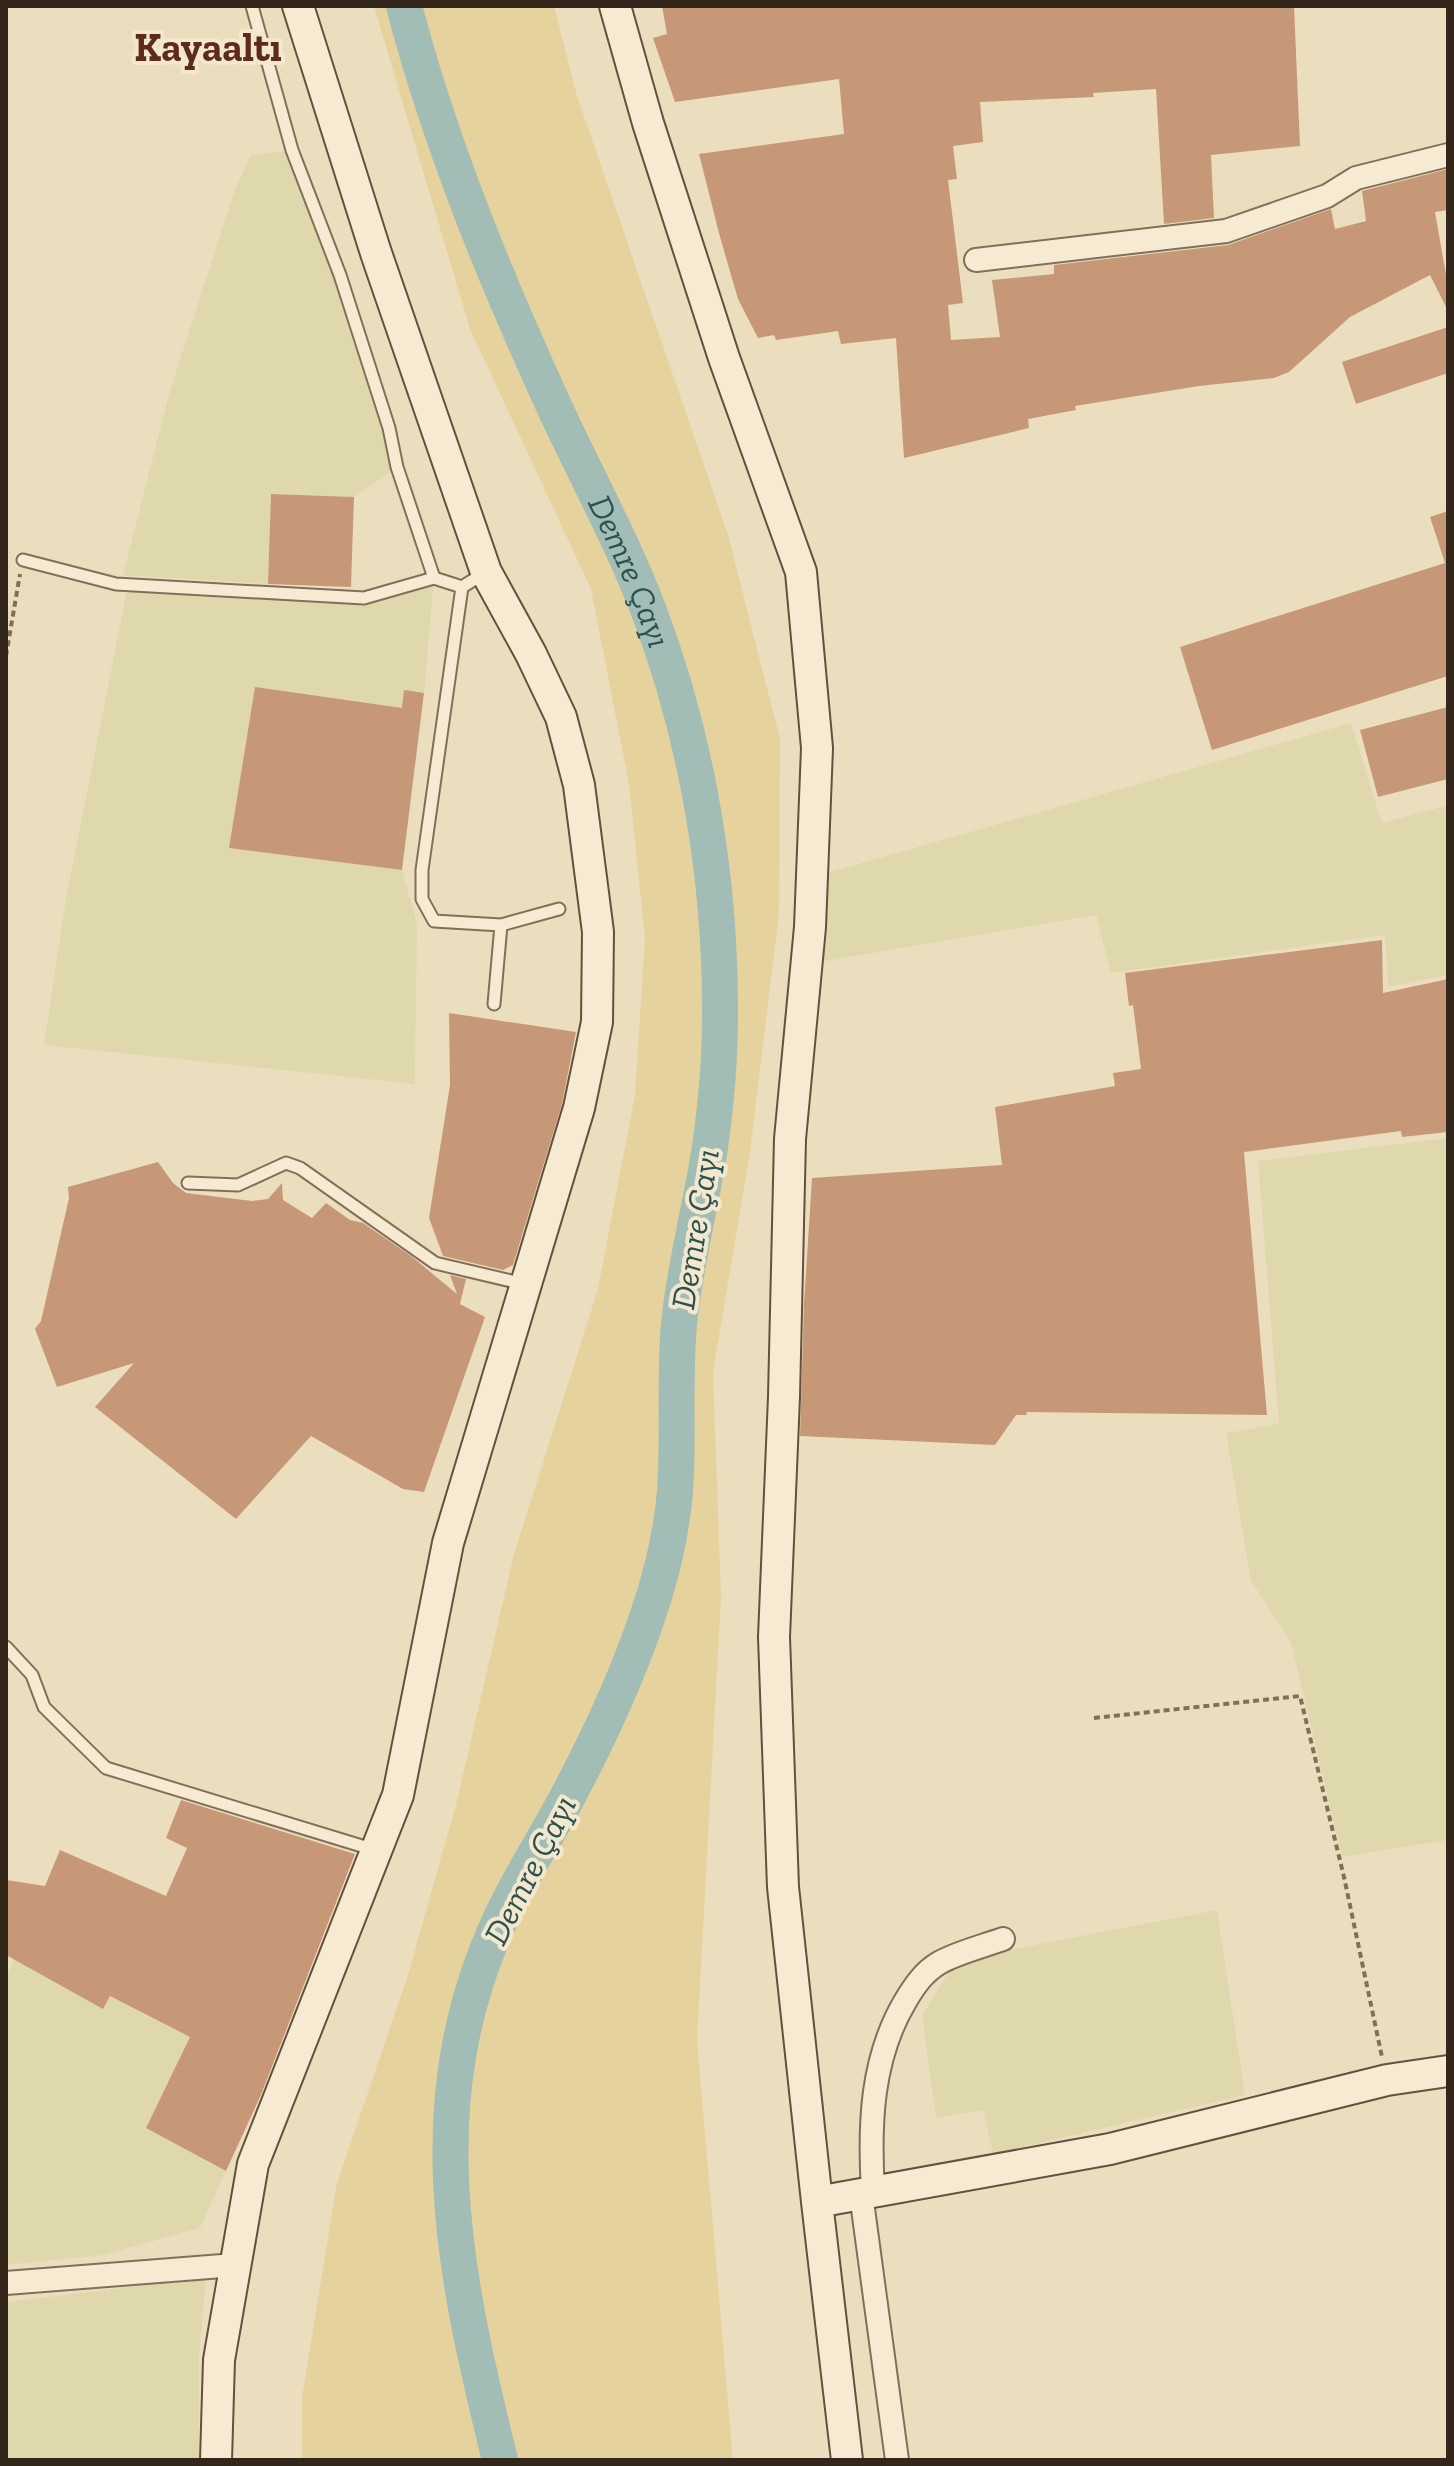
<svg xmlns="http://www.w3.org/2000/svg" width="1454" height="2466" viewBox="0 0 1454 2466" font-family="'Zilla Slab',serif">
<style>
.farmland{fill:#e0d8ad}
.sand{fill:#e6d29d}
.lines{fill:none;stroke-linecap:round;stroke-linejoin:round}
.river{stroke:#a2bdb5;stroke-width:36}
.building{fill:#c79877}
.lane-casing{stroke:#826f59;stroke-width:15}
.street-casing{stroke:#826f59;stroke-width:26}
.secondary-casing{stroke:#64503c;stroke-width:34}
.path{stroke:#826f59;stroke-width:4;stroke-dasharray:6 4;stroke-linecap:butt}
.lane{stroke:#f6ebd2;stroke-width:11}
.street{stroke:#f6ebd2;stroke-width:22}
.secondary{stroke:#f6ebd2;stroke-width:30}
.labels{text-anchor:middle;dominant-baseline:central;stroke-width:8;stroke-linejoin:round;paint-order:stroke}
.water-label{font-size:34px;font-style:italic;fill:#2c524f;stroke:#f3e8ce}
.district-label{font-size:40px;font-weight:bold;fill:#5d2b1e;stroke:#f3e8ce}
</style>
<rect width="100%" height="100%" fill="#ebdebf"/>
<path class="farmland" d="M292 150 340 275 397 467 354 497 271 494 268 584 123 575 169 394 235 189 251 155Z
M434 578 424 693 402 708 255 688 229 848 402 870 417 924 415 1084 44 1045 65 904 128 585 364 598Z
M1351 723 1382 823 1448 805V975L1388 987 1385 935 1111 973 1096 915 820 962V875Z
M1448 1138V1840L1342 1857 1291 1642 1251 1581 1226 1433 1279 1424 1258 1161Z
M1217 1910 1245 2095 993 2154 983 2110 936 2118 922 2016 948 1973 1008 1950Z
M14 1959 103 2009 110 1996 190 2037 146 2128 226 2171 200 2228 103 2255 6 2265V1978Z
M206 2278 199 2355V2460H10L6 2456V2302Z"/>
<path class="sand" d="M374 6H554L577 96 728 535 780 739 779 914 750 1151 713 1372 721 1597 697 2040 733 2460H302V2397L337 2183 407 1978 456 1805 514 1554 598 1289 635 1095 645 938 629 784 591 589 470 329Z"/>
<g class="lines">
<path class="river" id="s1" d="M404 6C440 143 494 275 553 404 585 474 623 542 650 614 698 742 721 882 720 1018 720 1061 716 1104 710 1147 701 1206 685 1264 679 1324 674 1380 679 1436 675 1492 672 1526 665 1560 655 1593 634 1662 603 1730 569 1794 547 1836 521 1875 501 1918 416 2100 454 2274 500 2460"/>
</g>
<path class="building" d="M662 6H1294L1300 146 1211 155 1214 218 1164 224 1156 89 1093 93 1094 97 980 102 983 142 953 146 957 179 948 180 963 303 948 305 951 340 1000 337 992 280 1054 274V265L1228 245 1331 209 1335 229 1366 221 1362 191 1448 169V210L1435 212 1448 286V311L1430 275 1350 317 1289 372 1274 378 1199 386 1075 406 1076 410 1028 419 1029 428 904 458 896 338 841 344 838 331 776 340 774 335 758 338 738 299 720 237 699 154 844 134 839 79 675 102 653 38 667 34Z
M1448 327V373L1356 404 1342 362Z
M271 494 354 497 351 587 268 584Z
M1448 511V676L1212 750 1180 647 1445 563 1430 517Z
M255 687 402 708 404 690 424 693 402 870 229 848Z
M1448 707V779L1378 797 1360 730Z
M1382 940 1383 993 1448 979V1132L1402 1137 1401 1131 1244 1152 1267 1415 1026 1412 1027 1415H1016L995 1445 800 1436 804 1304 812 1178 1002 1165 995 1107 1115 1086 1113 1073 1141 1069 1133 1005 1129 1006 1125 973Z
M449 1013 576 1032 562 1104 513 1265 503 1270 443 1256 429 1218 450 1085Z
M158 1162 173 1183 186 1193 252 1201 268 1199 282 1183 283 1200 312 1218 326 1203 350 1220 363 1223 411 1256 457 1294 450 1275 466 1279 460 1304 485 1317 424 1492 403 1489 311 1436 236 1519 95 1407 134 1363 57 1387 35 1329 41 1321 69 1198 68 1187Z
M181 1800 355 1854 260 2097 226 2171 146 2128 190 2037 110 1996 103 2009 6 1955V1880L45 1886 60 1850 166 1896 187 1848 166 1838Z"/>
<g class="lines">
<defs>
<path id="lane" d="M252 6 292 150 340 275 389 428 397 467 434 578 462 587 483 574
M23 560 116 584 364 598 434 578
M462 587 422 870V899L434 921 501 925 559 909
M494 1004 501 925
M188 1183 238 1185 286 1163 300 1168 435 1263 524 1284
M6 1647 32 1675 44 1707 106 1768 375 1850"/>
<path id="street" d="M976 260 1226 231 1327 196 1356 178 1448 155
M873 2191C869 2125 871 2058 906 2000 915 1985 924 1972 939 1963 956 1953 984 1946 1003 1939
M861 2194 897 2460
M6 2283 235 2265"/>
<path id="secondary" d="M615 6 648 123 724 358 801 572 817 748 810 927 790 1139 784 1397 774 1637 783 1887 817 2202
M216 2460 219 2360 253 2164 398 1795 448 1543 579 1108 597 1022 598 932 579 785 561 717 531 654 486 572 376 253 298 6
M847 2460 817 2202 1110 2149 1387 2080 1448 2071"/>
</defs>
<use href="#lane" class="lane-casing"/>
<use href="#street" class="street-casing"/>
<use href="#secondary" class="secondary-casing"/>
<path class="path" d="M6 656 20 574
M1094 1718 1300 1696 1344 1877 1382 2057"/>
<use href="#lane" class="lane"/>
<use href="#street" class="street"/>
<use href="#secondary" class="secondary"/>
</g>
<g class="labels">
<g class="water-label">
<text stroke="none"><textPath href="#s1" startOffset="610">Demre Çayı</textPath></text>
<text transform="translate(695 1229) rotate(-81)">Demre Çayı</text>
<text transform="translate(530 1870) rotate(-63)">Demre Çayı</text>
</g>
<g class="district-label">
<text x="208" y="47">Kayaaltı</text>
</g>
</g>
<rect width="1454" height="2466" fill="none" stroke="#33271c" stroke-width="16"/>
</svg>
